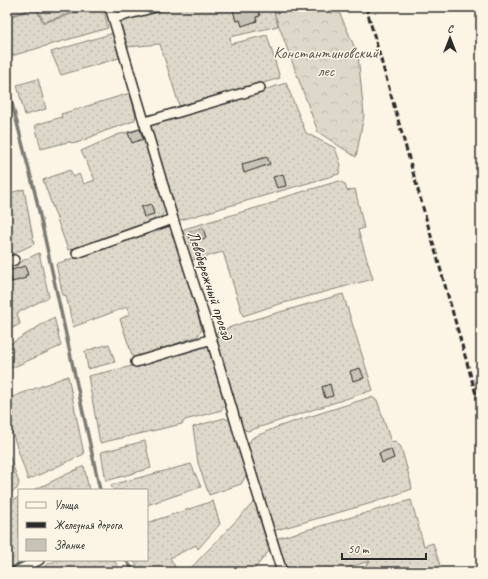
<svg xmlns="http://www.w3.org/2000/svg" width="488" height="579" viewBox="0 0 488 579" font-family="Caveat,sans-serif">
<style>
.grass{fill:url(#grass-dots);stroke:#84827a}
.forest{fill:url(#forest-crowns);stroke:#84827a}
.lines{fill:none;stroke-linecap:round;stroke-linejoin:round}
.stream{stroke:#7d7b74;stroke-width:3.5}
.building{fill:#c8c3b7;stroke:#2b2b2b}
.street-casing{stroke:#2b2b2b;stroke-width:12}
.street{stroke:#fcf5e5;stroke-width:9}
.rail{stroke:#2b2b2b;stroke-width:3;stroke-dasharray:6 3;stroke-linecap:butt}
.labels{text-anchor:middle;dominant-baseline:central;stroke-width:3;stroke-linejoin:round;paint-order:stroke}
.park-label{font-size:16px;fill:#585653;stroke:#fcf5e5}
.street-label{font-size:16px;fill:#2b2b2b;stroke:#fcf5e5}
</style>
<defs>
<pattern id="grass-dots" width="8" height="8" patternUnits="userSpaceOnUse"><rect width="8" height="8" fill="#ded8ca"/><path d="M2 2h.1M6 6h.1" fill="none" stroke="#bfbaae" stroke-width="1.8" stroke-linecap="round"/></pattern>
<pattern id="forest-crowns" width="20" height="18" patternUnits="userSpaceOnUse"><rect width="20" height="18" fill="#ded8ca"/><path d="M2 6a3 3 0 1 1 6 0M12 15a3 3 0 1 1 6 0" fill="none" stroke="#bfbaae"/></pattern>
</defs>
<rect width="100%" height="100%" fill="#fcf5e5"/>
<filter id="ink" filterUnits="userSpaceOnUse"><feTurbulence type="fractalNoise" baseFrequency=".025" numOctaves="2"/><feDisplacementMap in="SourceGraphic" scale="8" xChannelSelector="R" yChannelSelector="G"/><feConvolveMatrix kernelMatrix="1 2 1 2 8 2 1 2 1" color-interpolation-filters="sRGB"/></filter>
<g filter="url(#ink)">
<path class="grass" d="M7 7H36L7 17Z
M39 7H89L44 22 37 8Z
M95 7H103L108 28 11 56 7 38V18L36 8 43 23Z
M167 7H273L278 26 230 37 231 44 267 35 280 78 180 108 160 44 127 47 121 24 125 19Z
M113 33 119 58 61 75 51 52Z
M38 79 46 109 25 115 17 85Z
M286 83 306 133 335 148 341 165 339 174 181 220 178 219 150 128 151 125Z
M130 93 136 117 134 121 105 131 77 143 68 142 41 149 35 125 62 117 61 114Z
M142 128 166 210 158 220 112 238 68 250 43 180 70 170 74 177 79 174 84 184 95 180 81 151 117 135Z
M339 181 345 184 347 191 355 189 364 228 358 230 373 279 276 305 243 316 223 252 190 261 182 233 184 229 276 202 278 199Z
M24 189 34 244 7 257V194Z
M164 226H171L202 329 198 336 175 344V346L133 358 120 319 130 314 127 307 73 327 66 295 63 296 56 264Z
M39 253 49 297 17 313 20 324 7 331V268Z
M343 294 373 390 248 431 243 429 215 337 217 332 245 322Z
M54 317 61 346 7 370V346Z
M109 344 115 362 88 369 85 351Z
M208 344 225 404 222 410 185 420 182 424 100 443 88 376 146 363Z
M68 376 84 454 28 480 7 417V399Z
M371 397 377 400 391 442 395 441 401 447 411 483 412 489 372 503 273 531 248 444 252 438 277 427Z
M224 418 231 421 247 474 241 484 209 495 198 463 193 427Z
M145 441 151 468 106 481 101 452Z
M7 449 19 483 17 489 7 494Z
M191 464 201 487 147 505V490H113L111 485Z
M84 466 89 490H34Z
M19 497V560H25L7 569V503Z
M411 500 424 546 433 543 442 572H360L370 561 350 567 345 572H286L275 539Z
M213 501 220 524 198 549 196 545 170 558 178 572H141L133 560H147V523Z
M255 501 269 551 252 572H187Z
M57 560H114L121 572H41L46 565Z"/>
<path class="forest" d="M272 7H337L358 55 364 115 356 157 318 132Z"/>
<g class="lines">
<path class="stream" d="M7 84 35 193 100 490
M126 560 134 572"/>
</g>
<path class="building" d="M236 7H257L260 16 256 17 257 21 242 26 240 20 236 21 233 10 237 9Z
M140 129 143 139 132 143 128 133Z
M267 157 270 164 244 173 242 164Z
M283 174 286 186 277 188 273 177Z
M151 204 154 214 144 217 141 207Z
M203 228 206 238 191 242 188 232Z
M25 266 28 275H25L26 278 12 282 8 271Z
M360 368 364 378 353 381 350 371Z
M330 384 333 396 325 398 322 387Z
M391 449 394 458 382 463 379 453Z"/>
<g class="lines">
<defs>
<path id="street" d="M110 7 173 219 209 331 240 437 282 572
M114 18 156 7
M145 122 260 88
M77 253 173 219
M7 263 14 260
M136 362 212 339
M15 572 39 560"/>
</defs>
<use href="#street" class="street-casing"/>
<use href="#street" class="street"/>
<path class="rail" d="M366 7 481 412"/>
</g>
</g>
<g class="labels">
<g class="park-label">
<text x="326" y="53">Константиновский<tspan x="326" dy="18">лес</tspan></text>
</g>
<g class="street-label">
<text transform="translate(210 285) rotate(72)">Левобережный проезд</text>
</g>
</g>
<rect width="488" height="579" fill="none" stroke="#fcf5e5" stroke-width="24"/>
<rect x="12" y="12" width="464" height="555" fill="none" stroke="#2b2b2b" stroke-width="1.5" filter="url(#ink)"/>
<rect x="18" y="489" width="130" height="72" fill="#fcf5e5" stroke="#a8a49b"/>
<rect x="26" y="502" width="20" height="6" fill="#fcf5e5" stroke="#a8a49b"/>
<text x="54" y="509" font-size="12" fill="#2b2b2b">Улица</text>
<rect x="26" y="522" width="20" height="6" fill="#2b2b2b" stroke="#a8a49b"/>
<text x="54" y="529" font-size="12" fill="#2b2b2b">Железная дорога</text>
<rect x="26" y="539" width="20" height="12" fill="#c8c3b7" stroke="#a8a49b"/>
<text x="54" y="549" font-size="12" fill="#2b2b2b">Здание</text>
<g transform="translate(450 38)" stroke="#fcf5e5" stroke-width="3" paint-order="stroke">
<path d="M0-3L7 15L0 10L-7 15Z" fill="#2b2b2b"/>
<text y="-6" font-size="11" font-weight="bold" text-anchor="middle" fill="#2b2b2b">С</text>
</g>
<path d="M342 553v6h84v-6" fill="none" stroke="#2b2b2b" stroke-width="2"/>
<text x="348" y="553" font-size="12" fill="#2b2b2b" stroke="#fcf5e5" stroke-width="3" paint-order="stroke">50 m</text>
</svg>
